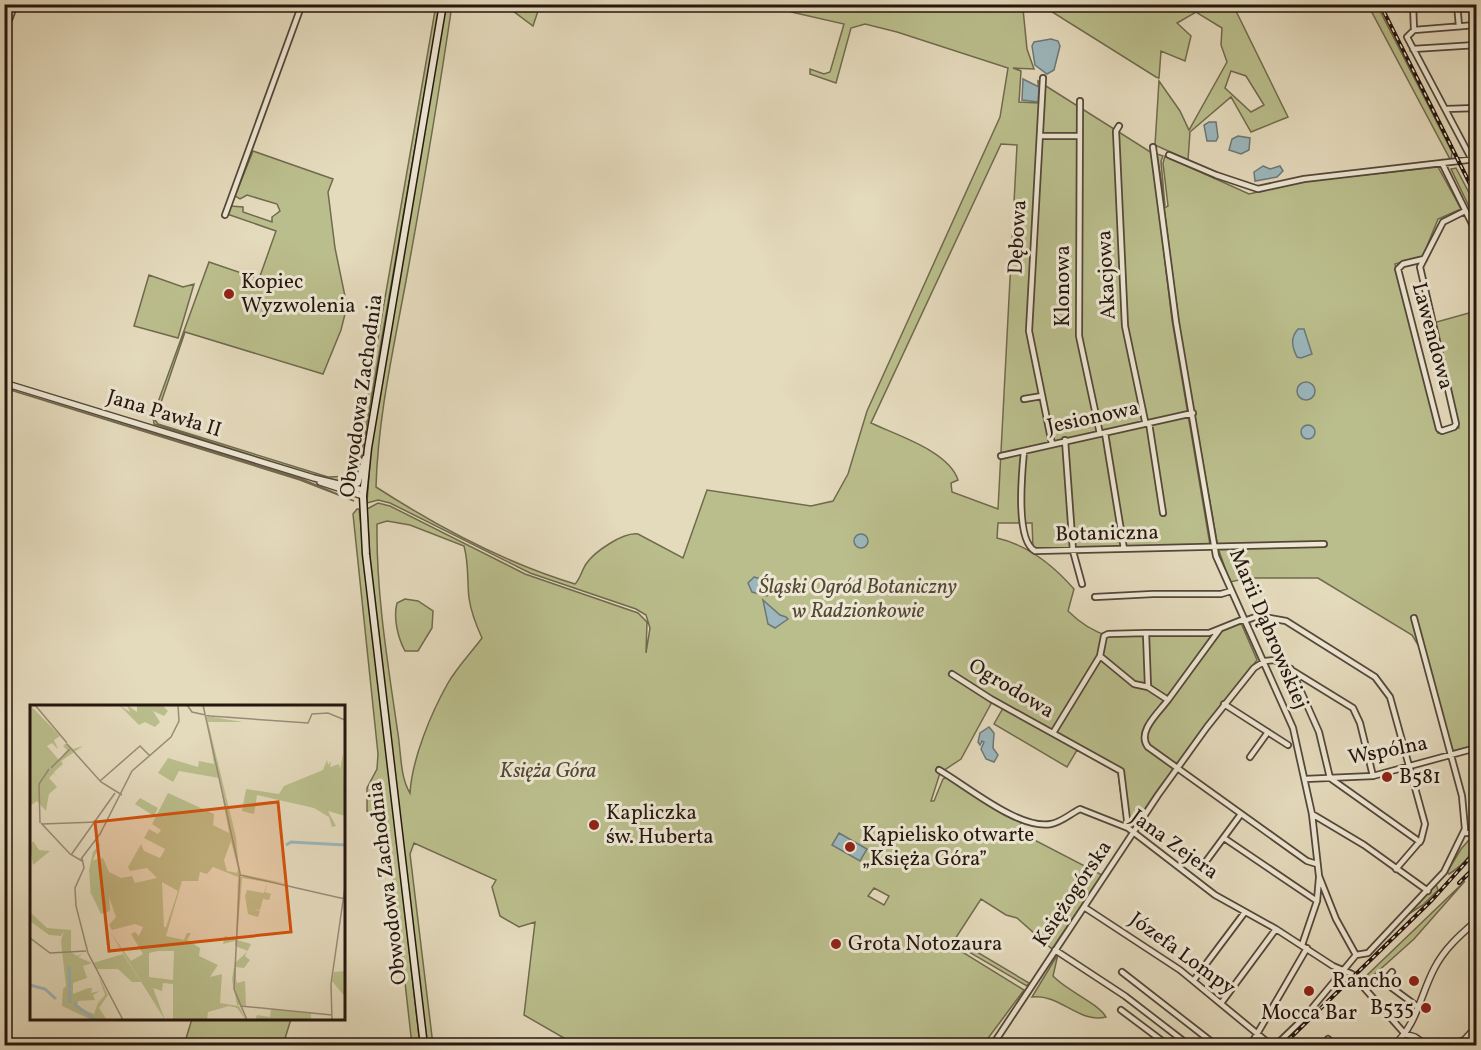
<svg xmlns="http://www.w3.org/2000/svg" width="1481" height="1050" viewBox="0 0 1481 1050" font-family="Vollkorn,serif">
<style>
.green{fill:#babe8c;stroke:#706a4e;stroke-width:1.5;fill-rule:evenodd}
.water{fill:#9bb7bd;stroke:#6c7777;stroke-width:1.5}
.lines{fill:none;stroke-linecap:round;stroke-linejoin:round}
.minor-casing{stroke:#55473a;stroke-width:8}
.tertiary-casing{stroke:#55473a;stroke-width:8}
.secondary-casing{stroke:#25160f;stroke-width:9}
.minor{stroke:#ede7d3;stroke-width:4.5}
.tertiary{stroke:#ede7d3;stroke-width:5}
.secondary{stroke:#ede7d3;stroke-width:6}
.rail-casing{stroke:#25160f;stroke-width:4}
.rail{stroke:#ede7d3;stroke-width:1.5;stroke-dasharray:4.5;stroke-linecap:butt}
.poi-dot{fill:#8f2418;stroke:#ede7d3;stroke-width:2}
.labels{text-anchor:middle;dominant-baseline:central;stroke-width:6;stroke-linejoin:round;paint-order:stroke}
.street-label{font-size:21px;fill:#25160f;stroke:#ede7d3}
.poi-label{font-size:21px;fill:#25160f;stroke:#ede7d3;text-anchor:start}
.park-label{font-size:21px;font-style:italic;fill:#524834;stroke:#ede7d3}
.inset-river{fill:none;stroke:#9bb7bd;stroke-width:3}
.inset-road{fill:none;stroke:#988c77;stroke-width:1.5}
.view{fill:#d4520c;fill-opacity:0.15;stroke:#d4520c;stroke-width:3}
.inset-edge{fill:none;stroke:#25160f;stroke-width:3}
</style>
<rect width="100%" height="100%" fill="#e4dabc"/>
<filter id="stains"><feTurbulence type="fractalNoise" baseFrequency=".00333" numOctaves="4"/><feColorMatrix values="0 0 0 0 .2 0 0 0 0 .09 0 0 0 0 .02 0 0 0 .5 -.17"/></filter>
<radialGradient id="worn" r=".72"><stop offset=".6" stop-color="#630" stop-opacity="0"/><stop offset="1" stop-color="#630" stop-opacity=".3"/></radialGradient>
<path class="green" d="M436 5H440L357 480 350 484 309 474 154 424 153 416 209 262 259 279 276 231 227 214 230 206 243 207V212L272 222V217L280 211 277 204 247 195 240 199 235 196 253 151 333 179 328 192 335 248 347 306 341 330 323 374 185 332 155 420 158 424 328 477 354 476Z
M446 5H452C439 93 424 182 408 270 395 342 378 414 376 487 438 527 505 563 575 584 580 579 582 570 586 564 594 552 623 532 638 534L683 558 707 490 811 506 833 501 848 474 867 411 1000 117 1008 68 897 32 865 24 851 28 836 83 810 74V69L824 74 830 72 844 24 791 12 793 5H1034L1023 9 1027 49 1034 69 1013 68 1021 71 1019 102 1039 103 1038 81 1152 153 1172 320 1210 545 1035 549 1033 547 1032 523H998L997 538C1028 545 1053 565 1074 589L1068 611C1079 622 1094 632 1109 636L1216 633 1241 623 1257 660 1159 788 1132 828 1125 825 1118 773 1077 750 1067 767 994 724 1003 708 992 702 961 759 940 773 931 801H934L943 779 947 777 1022 821 1017 831 1102 875 1052 949 1017 918 1006 915 981 899 955 939 1029 983 1027 986 947 939 946 942 1024 990 983 1045H576L524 1015 535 922 519 927 500 916 492 887 496 880 414 843 410 854 433 1045H426L370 559 367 509 378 503 390 506 525 574 638 613 647 622 646 653 650 628 646 615 636 609 530 573 390 503 378 500 367 503 372 434ZM1001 144 1017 145 998 509 952 492 951 483 958 480C949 451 896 435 871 423ZM387 521 410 525 464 546C469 564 467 580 469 598 471 612 476 625 482 638 471 653 457 667 448 683 431 713 412 759 410 793 400 777 401 752 398 734 388 665 376 594 377 524ZM874 888 889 896 884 905 868 896Z
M505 5H540L533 26Z
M1041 5H1233L1288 117 1251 132 1231 97 1190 132 1188 160 1155 145 1159 81 1180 111 1189 130 1227 62 1221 45 1222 28 1196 12 1177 23 1191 36 1185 61 1161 51 1159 78 1156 77ZM1231 71 1246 76 1264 105 1251 112 1225 88Z
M1368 5H1377L1452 152 1451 161Z
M1157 154 1163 156 1161 161 1165 206Z
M1165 156 1249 194 1307 181 1438 167 1461 209 1438 219 1423 256 1395 264 1438 433 1459 428 1433 323 1476 311V745L1452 751 1428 661 1412 635 1318 578H1249L1230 582 1218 548 1180 331 1164 208 1168 206 1163 163Z
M1456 168 1476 206V221L1451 169Z
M149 275 183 287 194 284 178 338 134 326Z
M4 388 302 479 354 501 300 480Z
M357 509H359L420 1045H412L388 831 386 823 367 811V788L377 769 378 754 353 514Z
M405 599 418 601 433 611 432 628 418 651H405C398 638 393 618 397 603Z
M1476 832C1476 852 1465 864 1449 874L1447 872 1461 849Z
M1465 881 1414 939 1366 982 1363 979Z
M1436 884 1438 890 1423 905 1407 915Z
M1058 954 1053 976C1067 991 1098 1003 1106 1017 1079 1024 1059 993 1032 997Z
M192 1019V1018L291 1019 283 1045H184Z"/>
<path class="water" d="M1051 39 1058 41 1060 46 1054 70 1047 74 1035 65 1032 46 1034 42Z
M1023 79 1039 87 1038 102 1022 100Z
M1209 122H1216L1218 137 1216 141H1207L1204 125Z
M1238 136 1250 138 1249 150 1241 154 1229 150 1232 139Z
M1263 166 1270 169 1280 166 1283 171 1277 177 1255 181 1254 172Z
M1298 329H1304L1312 354 1301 358 1297 357C1292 347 1290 338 1298 329Z
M1297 391a9 9 0 1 1 18 0a9 9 0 1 1-18 0Z
M1301 432a7 7 0 1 1 14 0a7 7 0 1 1-14 0Z
M854 541a7 7 0 1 1 14 0a7 7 0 1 1-14 0Z
M754 577 761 579 767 586H774L767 596 752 592 748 583Z
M763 600 780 615 786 617 788 619 775 628 768 624Z
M989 727 994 733 993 748 998 755 994 762 986 759 981 749 984 742 982 741 980 745 978 742 980 733Z
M839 833 867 849 860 861 832 845Z"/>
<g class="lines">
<defs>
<path id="minor" d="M1413 4 1414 30
M1457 4 1459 26
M4 33 15 4
M1413 49 1476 45
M1043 78 1029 331 1052 444
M1080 101 1079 336 1100 434
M1446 109 1476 108
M1119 126 1116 131 1125 326 1145 421
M1040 136H1080
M1169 155 1216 175 1258 189 1304 179 1476 159
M1472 160 1407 37 1414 30 1476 25
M1442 163 1476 232
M225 215 302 4
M1424 259 1403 264 1398 269 1439 429 1442 431 1454 427 1456 424 1420 267 1443 222 1465 211
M1024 399 1042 396
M1149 423 1163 513
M1105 433 1124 549
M1065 440 1073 551 1082 584
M1024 451C1022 472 1015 540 1035 551L1324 544
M1001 456 1193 413
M1095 597 1153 594H1221L1231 591
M1244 621 1258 616 1286 621 1375 677 1390 697 1425 824 1421 840 1396 869
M1146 633H1209L1244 619
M1100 656 1134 684 1148 687 1168 700C1159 712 1136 732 1148 747L1307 861 1317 864
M1291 669 1319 732 1330 778 1420 842
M952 674 991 699 1121 771 1128 828
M1168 700 1220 629
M1224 704 1288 745
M1053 733 1100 656 1104 636 1108 634 1146 633 1148 687
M1250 757 1268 732
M939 770C967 786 1019 830 1051 824 1062 822 1070 814 1080 809L1128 828 1215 895 1276 929 1333 966 1352 974
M1305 779 1373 776 1476 748
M1312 814 1364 845 1428 891
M1464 833H1473L1476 828
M1224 838 1317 901
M1207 860 1241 814
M1084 907 1180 970 1271 1045H1276L1303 1019 1356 955 1336 919 1319 876 1312 814 1293 728 1216 556 1176 322 1153 147
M1302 945 1317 901 1319 878
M1055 950 1125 996 1190 1046
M1356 955 1368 953 1444 872 1465 829 1462 796 1414 618
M1122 972 1217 1046
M1392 972 1384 982 1418 1007
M1194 980 1245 912
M1359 982 1405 1034
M1222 1002 1276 929
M1121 1010 1169 1046
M1328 1039 1336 1046
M992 1046 1158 795 1207 727 1254 668 1265 661 1275 660 1353 708 1360 723 1373 776
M1250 1046 1307 948"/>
<path id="tertiary" d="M4 383 314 478 363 490
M320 482 363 496
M350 487 358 483 365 458
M1405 1034 1415 1037 1428 1046
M1393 1046C1417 1025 1420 996 1434 969 1444 949 1460 935 1476 921
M1449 1046 1464 1040 1476 1039
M1459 1046 1476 1027
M1463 1046 1476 1043"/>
<path id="secondary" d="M424 1046 366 554 363 496 368 448 443 4"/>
</defs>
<use href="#minor" class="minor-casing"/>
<use href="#tertiary" class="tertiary-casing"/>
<use href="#secondary" class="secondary-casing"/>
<use href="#minor" class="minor"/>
<use href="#tertiary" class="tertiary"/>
<use href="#secondary" class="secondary"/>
<defs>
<path id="rail" d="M1380 4 1476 196
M1459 883 1476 866
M1282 1046 1432 900 1476 851"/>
</defs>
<use href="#rail" class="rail-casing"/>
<use href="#rail" class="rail"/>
</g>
<g class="poi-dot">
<circle cx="229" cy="294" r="6"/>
<circle cx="1387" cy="777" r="6"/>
<circle cx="594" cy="825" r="6"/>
<circle cx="850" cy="847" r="6"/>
<circle cx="836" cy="944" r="6"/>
<circle cx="1414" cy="981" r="6"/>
<circle cx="1309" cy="991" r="6"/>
<circle cx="1426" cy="1008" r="6"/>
</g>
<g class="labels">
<g class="street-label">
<text transform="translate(1018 237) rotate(-87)">Dębowa</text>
<text transform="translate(1107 275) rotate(-93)">Akacjowa</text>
<text transform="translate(1063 286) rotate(-90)">Klonowa</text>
<text transform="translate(1432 336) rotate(75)">Lawendowa</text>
<text transform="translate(362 396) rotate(-82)">Obwodowa Zachodnia</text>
<text transform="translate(164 414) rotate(17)">Jana Pawła II</text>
<text transform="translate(1093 418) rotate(-12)">Jesionowa</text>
<text transform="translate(1107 534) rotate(-1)">Botaniczna</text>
<text transform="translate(1268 629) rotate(67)">Marii Dąbrowskiej</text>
<text transform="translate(1011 689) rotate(31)">Ogrodowa</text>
<text transform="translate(1388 751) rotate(-11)">Wspólna</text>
<text transform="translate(1174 845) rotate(36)">Jana Zejera</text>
<text transform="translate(388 883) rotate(-97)">Obwodowa Zachodnia</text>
<text transform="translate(1073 894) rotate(-56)">Księżogórska</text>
<text transform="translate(1182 954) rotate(36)">Józefa Lompy</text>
</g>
<g class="poi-label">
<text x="241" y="282">Kopiec<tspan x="241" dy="24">Wyzwolenia</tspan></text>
<text x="1399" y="777">B581</text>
<text x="606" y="813">Kapliczka<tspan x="606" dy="24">św. Huberta</tspan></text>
<text x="862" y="835">Kąpielisko otwarte<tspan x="862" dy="24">„Księża Góra”</tspan></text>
<text x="848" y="944">Grota Notozaura</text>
<text x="1402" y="981" text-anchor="end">Rancho</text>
<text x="1414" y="1008" text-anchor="end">B535</text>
<text x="1309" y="1013" text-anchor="middle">Mocca Bar</text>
</g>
<g class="park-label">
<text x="858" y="587">Śląski Ogród Botaniczny<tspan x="858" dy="24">w Radzionkowie</tspan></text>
<text x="548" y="771">Księża Góra</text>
</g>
</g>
<g transform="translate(30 705)">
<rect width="315" height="315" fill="#e4dabc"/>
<path d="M0 0 30 31 24 35 28 44 22 38 17 41 29 55 37 45 33 41 36 38 43 44 53 41 31 56 33 59 24 67 27 74 24 68 19 73 27 82 19 89 16 106 7 96 0 101ZM89 0 100 7 97 0 107 7V0H132L138 6 134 11 123 6 130 17 125 22 115 17 109 20ZM176 11 213 17H178L206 132 210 176 211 172H218L211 169 258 179 236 176 237 177 235 187 241 189 239 195 233 194 230 205 224 204 230 206 228 212 218 209 215 191 217 185 234 188 237 177 212 173 207 235 221 239 215 251 220 255 214 263 206 262V274L207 278 215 276 216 301 207 300 202 274 205 256 204 266 206 257 218 246 205 241V236L193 239 195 231 206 234 208 172 183 162 177 169 170 167 168 176H152L136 231 154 235 157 228H161L157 235 170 243 169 251 188 260 180 272 192 269 190 298 209 301 216 315 207 303 199 301 178 307 177 315H143V279L133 278 132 286 123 283 135 315 80 227 101 256 113 249 101 229 105 227 109 231 113 222 105 219 82 225 79 220 86 212 79 192 80 206 71 209 60 186 61 192 59 165 63 147 71 138 63 155 73 153 79 167 91 173 102 171 105 178 127 173 117 163 100 166 98 162 111 139 114 146 130 153 135 144 114 133 119 124 128 129 131 125 122 119 138 88 184 109 183 120 199 128 189 73 149 66 143 77 128 68 138 53 168 62 169 56 184 59ZM201 136 208 164 207 168 197 166 194 155ZM132 177 148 186 136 222H134ZM128 246H144L143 275 119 272V248ZM313 49 315 111 298 106 306 121 302 122 299 112 284 103 227 90 224 109 212 106 216 84 249 89 254 81 293 65 297 55 298 60 301 56 300 62 309 59 310 64ZM110 93 128 103 124 111 105 99ZM3 136 9 145 20 146 3 160 0 141ZM0 207 17 223 41 225V247L47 251 53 248 48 252 62 258 53 261 57 273 43 278V289L58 283H62L61 288 70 286 63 290 65 295 48 296 47 302 64 309 68 298 75 290 68 270 78 290 69 303 77 315H62L32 301 33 284 36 281 31 236 34 226 31 231 19 230 0 216ZM93 249 111 277H102L88 264H67L63 258ZM315 266V292L302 276 304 267ZM241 304 281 308V315H225L227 310 240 312Z" fill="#babe8c" fill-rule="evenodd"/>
<path class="inset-river" d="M256 140 261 137 315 140M39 261 40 298M0 280 15 284 26 294M44 299 66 315"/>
<path class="inset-road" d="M5 0 37 38M157 0 162 7 180 11 278 18 282 9 298 8 315 15M173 0 210 168 204 284 217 315M37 39 71 77 92 90M21 63 40 44M70 76 110 41 120 51M10 118 9 79 19 64M11 118 40 149 52 156M12 119 67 117M41 150 85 88M52 153 54 163 45 183 46 201 58 248 93 315M51 154 70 129 102 66 141 32 149 16 148 0M210 170 315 194M0 233 20 248 56 246M210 301 302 310M302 315 301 279 315 182"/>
<path class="view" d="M248 97 261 227 79 246 65 117Z"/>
<rect width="315" height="315" class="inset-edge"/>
</g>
<rect width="1481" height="1050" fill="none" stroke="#e4dabc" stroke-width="24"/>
<rect x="6" y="6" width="1469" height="1038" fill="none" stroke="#25160f" stroke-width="3"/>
<rect x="12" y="12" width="1457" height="1026" fill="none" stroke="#25160f" stroke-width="1.5"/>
<rect width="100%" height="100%" filter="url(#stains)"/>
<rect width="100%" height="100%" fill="url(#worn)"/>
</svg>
